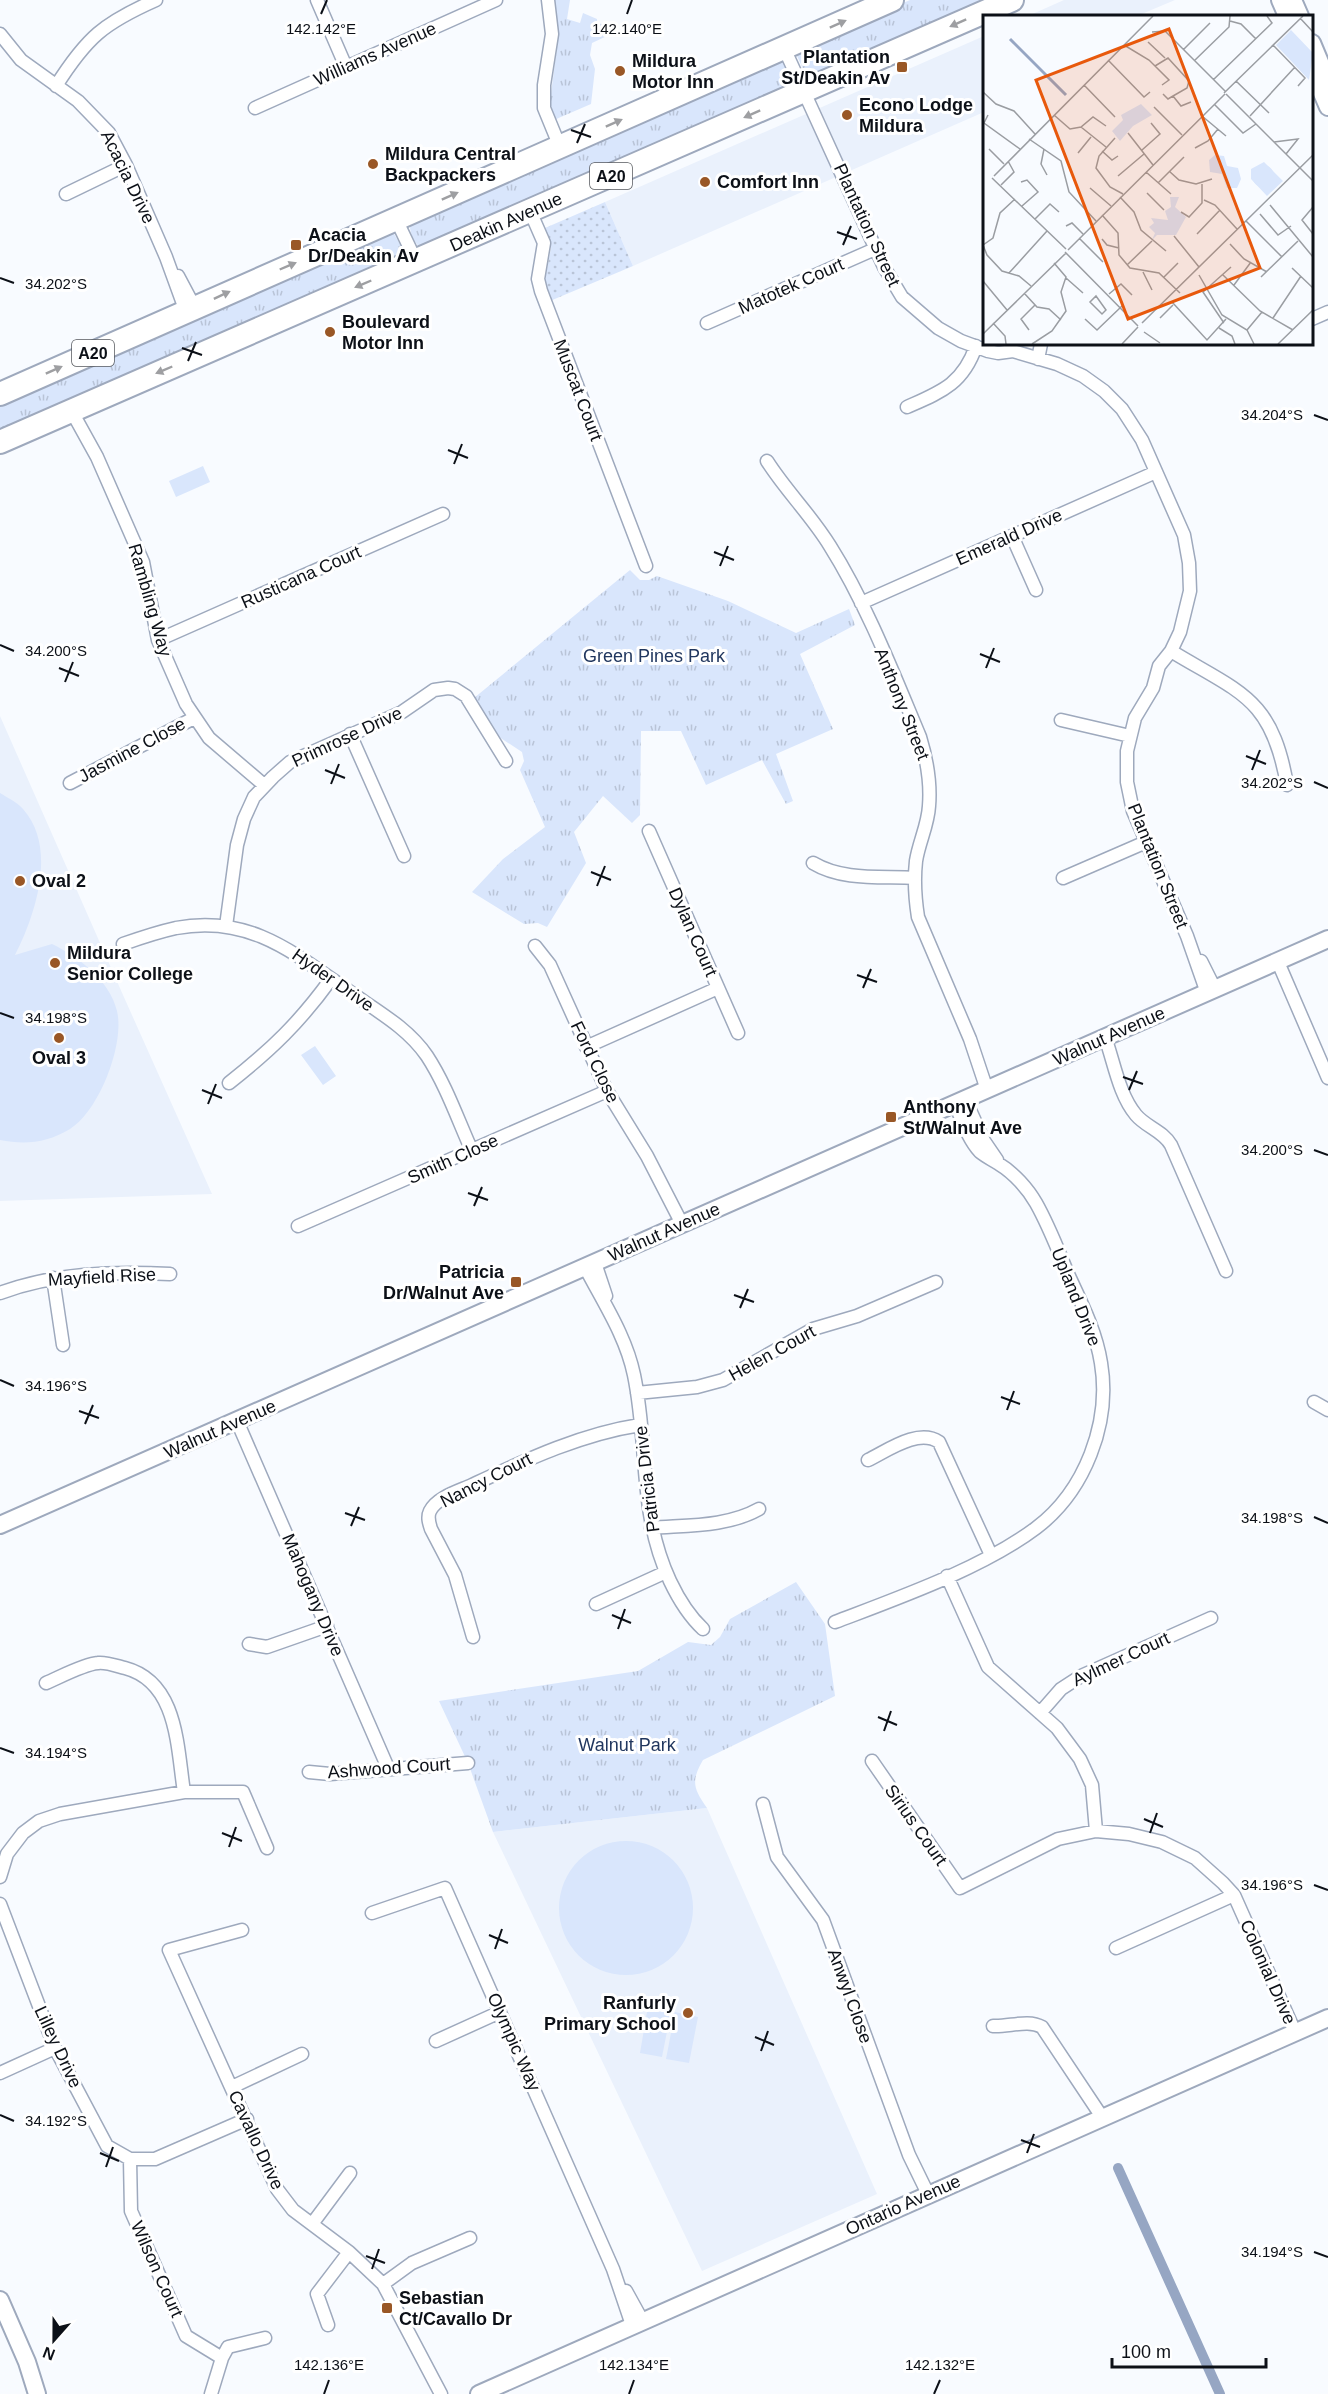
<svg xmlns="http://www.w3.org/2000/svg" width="1328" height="2394" viewBox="0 0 1328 2394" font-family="Helvetica,sans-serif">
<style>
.built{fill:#eaf1fc}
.grass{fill:url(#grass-dots)}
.park{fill:url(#park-tufts)}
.pitch{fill:#d9e6fc}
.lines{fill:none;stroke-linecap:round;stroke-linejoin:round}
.canal{stroke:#96a6c3;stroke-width:10}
.street-casing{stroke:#9ea9bd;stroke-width:15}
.secondary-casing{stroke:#9ea9bd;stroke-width:20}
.highway-casing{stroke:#9ea9bd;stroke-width:26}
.street{stroke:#fff;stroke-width:12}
.secondary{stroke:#fff;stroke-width:16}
.highway{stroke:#fff;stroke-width:22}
.oneway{fill:#9e9fa2}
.ticks{fill:none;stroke:#0c1017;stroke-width:2}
.poi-dot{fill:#995726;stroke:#fff;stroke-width:2}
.labels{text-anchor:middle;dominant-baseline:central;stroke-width:6;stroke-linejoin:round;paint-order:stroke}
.shield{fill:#fff;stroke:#55585d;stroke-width:1.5}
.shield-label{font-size:16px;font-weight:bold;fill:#0c1017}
.street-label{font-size:18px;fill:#0c1017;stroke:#fff}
.poi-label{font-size:18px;font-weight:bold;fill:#0c1017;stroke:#fff;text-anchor:start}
.park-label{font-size:18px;fill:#21375f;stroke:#fff}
.inset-river{fill:none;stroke:#96a6c3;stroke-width:3}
.inset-road{fill:none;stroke:#9a9da2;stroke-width:1.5}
.view{fill:#e8590c;fill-opacity:0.15;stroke:#e8590c;stroke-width:3}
.inset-edge{fill:none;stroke:#0c1017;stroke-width:3}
.ticks-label{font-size:15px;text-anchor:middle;fill:#0c1017;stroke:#fff;stroke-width:6;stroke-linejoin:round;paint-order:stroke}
</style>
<defs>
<pattern id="grass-dots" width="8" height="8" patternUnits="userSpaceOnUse" patternTransform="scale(1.5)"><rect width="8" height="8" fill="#d9e6fc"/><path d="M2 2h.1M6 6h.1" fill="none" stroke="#b9c4d7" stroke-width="1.8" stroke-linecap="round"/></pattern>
<pattern id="park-tufts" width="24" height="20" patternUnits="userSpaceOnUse" patternTransform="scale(1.5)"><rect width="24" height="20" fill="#d9e6fc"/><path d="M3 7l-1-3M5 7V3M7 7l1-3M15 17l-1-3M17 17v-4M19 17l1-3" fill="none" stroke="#b9c4d7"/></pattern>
</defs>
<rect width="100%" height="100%" fill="#f8fbff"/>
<path class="built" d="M1064 0H1175L1137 16H1028Z
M984 36V112L633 266 605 202Z
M0 716 123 995 212 1194 0 1201Z
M707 1808 877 2194 702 2271 493 1832Z"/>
<path class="grass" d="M605 202 633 266 550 301 544 285 551 248 545 228Z"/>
<path class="park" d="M554 0H570L567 19 580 23 583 13 597 19V22L603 25 609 35 592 43 590 55 595 69 591 104 554 120 550 101 558 40Z
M910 0H994L807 77 797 56 799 49Z
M780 59 783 62 793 84 421 248C414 243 409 231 410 223Z
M393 232 401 246 402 254 0 433V401Z
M630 570 640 580H649L657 576 728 601 796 633 849 609 855 625 800 654 833 729 776 754 793 801 786 804 762 760 706 785 681 731H641L640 815 632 823 603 796 574 832 586 863 547 927 538 923 524 924 472 892 503 859 545 827 520 770 524 761 522 752 499 737 474 698Z
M796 1582 825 1624 835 1696 703 1760C691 1781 693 1788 707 1808L493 1832 468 1763 439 1701 638 1671 688 1642 711 1645 720 1637 730 1619Z"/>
<path class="pitch" d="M203 466 210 482 176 497 169 481Z
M0 793C8 798 17 802 23 809 58 848 35 916 15 955L52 944C79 957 110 981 117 1011 125 1044 99 1111 70 1129 47 1143 25 1145 0 1140Z
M315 1046 336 1076 323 1085 301 1055Z
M559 1908a67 67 0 1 1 134 0a67 67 0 1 1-134 0Z
M648 2006 671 2011 662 2057 640 2053Z
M675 2012 698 2017 689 2063 666 2059Z"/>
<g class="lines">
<path class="canal" d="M1118 2168 1220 2394"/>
<defs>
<path id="street" d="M317 0 346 67
M548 0 552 34 544 85V108L560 147
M0 34 21 60 78 101 109 133 126 165 166 257 186 312
M784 48 884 267 902 297 938 328 961 341 988 351 998 353 1013 351 1057 364 1083 376 1104 391 1122 409 1142 440 1184 535 1189 563 1190 591 1180 632 1171 651 1159 666 1153 688 1135 718 1127 751V782L1133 811 1187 936 1207 993
M56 86C87 37 104 23 156 0
M255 108 496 0
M66 194 126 165
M530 211 544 243 538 279 541 291 646 566
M396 219 416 261
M178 276 195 308
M1312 319 1328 312
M707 323 875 249
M1038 359 1041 344
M907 407C941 392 963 384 976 346
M71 410 97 457 143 562 158 640 186 704 209 738 264 785
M767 461C786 491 811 515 830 546 866 603 894 675 920 737 927 760 931 782 929 806 928 825 919 842 916 861 914 879 915 898 918 917L970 1039 987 1090
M1012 536 1036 590
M861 603 1156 472
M158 640 443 514
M1171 651C1240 693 1272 697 1287 785
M1061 720 1130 736
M350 734 404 856
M70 783 194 718
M649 831 738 1033
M813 863C843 881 881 876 915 878
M1063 878 1146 842
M226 926 237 845 244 819 254 797 273 777 290 762 402 712 434 690 448 688 455 689 466 696 506 761
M123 944C140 938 158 932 176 928 249 914 294 953 350 992 377 1011 408 1028 427 1056 446 1085 458 1120 472 1151
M535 946 550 965 607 1091 647 1156 682 1224
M1201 961 1215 989
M1278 962 1328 1078
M1105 1037C1114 1062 1119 1095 1136 1115 1146 1127 1163 1131 1171 1145L1226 1271
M586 1047 718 988
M229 1083C271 1050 300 1022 331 979
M965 1099 984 1141 997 1160
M298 1226 607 1091
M595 1263 606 1296
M585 1267C603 1302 626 1336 634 1375 649 1447 638 1512 670 1581 679 1600 688 1615 703 1629
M53 1278 63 1345
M0 1293C54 1273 113 1271 170 1274
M637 1393 697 1387 723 1380 813 1329 857 1316 936 1282
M1314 1402 1328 1410
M237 1421 388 1768
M868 1460C887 1451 918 1428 939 1442L991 1555
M651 1528C687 1525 727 1527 759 1509
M947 1576 988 1667 1057 1728 1080 1759 1092 1785 1096 1831
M596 1604 666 1572
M835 1622C898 1598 983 1568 1036 1528 1085 1491 1111 1423 1101 1363 1096 1331 1081 1302 1068 1274 1058 1250 1049 1226 1036 1203 1028 1189 1014 1173 999 1164 993 1160 986 1157 980 1152 968 1139 962 1120 955 1104
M473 1637 455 1575 431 1529C429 1523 427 1517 430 1511 437 1497 459 1491 472 1485 526 1460 581 1434 640 1425
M249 1644 267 1647 327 1626
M46 1683C60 1677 84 1664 98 1663 106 1662 117 1666 125 1668 178 1682 177 1747 184 1792
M1040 1713 1061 1689 1081 1676 1211 1618
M872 1761 960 1888 1058 1839 1096 1831 1129 1834 1162 1842 1195 1858 1223 1883 1234 1895 1295 2032
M309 1772 330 1774 468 1763
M763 1804 777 1857 823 1920 909 2155 928 2194
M0 1877 7 1854 23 1833 39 1821 60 1814 184 1792H243L267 1848
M0 1904 55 2048 107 2146 130 2159H155L247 2119
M372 1913 445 1888 613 2269 632 2325
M242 1930 169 1950 277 2189 293 2210 349 2252 383 2284 441 2394
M1116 1948 1234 1895
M993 2026C1009 2027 1028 2019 1042 2027L1102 2117
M436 2041 500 2012
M0 2073 55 2048
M232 2087 302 2054
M130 2159 131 2211 186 2336 222 2358
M312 2224 350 2173
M383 2284 412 2263 470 2238
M626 2291 642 2320
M328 2325 317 2294 349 2252
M211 2394 222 2358 228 2347 265 2338"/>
<path id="secondary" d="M1280 0 1287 16
M1293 0 1300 16
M1312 43 1328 81
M1312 70 1328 107
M0 1525 1328 939
M0 2300 27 2362 37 2394
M479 2394 1328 2018"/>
<path id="highway" d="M0 394 892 0
M0 442 1012 0"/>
</defs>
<use href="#street" class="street-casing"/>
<use href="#secondary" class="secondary-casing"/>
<use href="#highway" class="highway-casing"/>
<use href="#street" class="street"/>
<use href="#secondary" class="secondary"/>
<use href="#highway" class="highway"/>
</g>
<defs><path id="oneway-solid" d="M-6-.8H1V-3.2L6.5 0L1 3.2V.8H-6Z" transform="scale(1.5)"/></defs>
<g class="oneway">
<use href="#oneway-solid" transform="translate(958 23) rotate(156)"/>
<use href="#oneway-solid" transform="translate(838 24) rotate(-24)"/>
<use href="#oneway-solid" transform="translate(752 114) rotate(156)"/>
<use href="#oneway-solid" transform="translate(614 123) rotate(-24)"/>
<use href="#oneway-solid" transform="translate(450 196) rotate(-24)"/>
<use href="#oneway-solid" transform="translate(288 266) rotate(-23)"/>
<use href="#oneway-solid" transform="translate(363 284) rotate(157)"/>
<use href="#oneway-solid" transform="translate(222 295) rotate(-25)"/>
<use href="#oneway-solid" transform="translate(54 370) rotate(-24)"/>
<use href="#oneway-solid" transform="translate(164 370) rotate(157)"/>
</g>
<path class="ticks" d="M321 14 327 0M627 14 632 0M571 130 591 137M577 143 585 124M837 232 857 239M843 245 851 226M0 278 14 283M182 348 202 355M188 361 196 342M1314 415 1328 420M448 450 468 458M454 464 462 444M714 552 734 560M720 566 728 546M0 645 14 651M980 654 1000 662M59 668 79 676M986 668 994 648M65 682 73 662M1246 756 1266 764M325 770 345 778M1252 770 1260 750M1314 782 1328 788M331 784 339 764M591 872 611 880M597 886 605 866M857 975 877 982M863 988 871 969M0 1013 14 1018M1123 1077 1143 1084M202 1090 222 1098M1129 1090 1137 1071M208 1104 216 1084M1314 1150 1328 1155M468 1193 488 1200M474 1206 482 1187M734 1295 754 1302M740 1308 748 1289M0 1380 14 1386M1001 1397 1020 1404M1007 1410 1014 1391M79 1411 99 1418M85 1424 93 1405M345 1513 365 1520M1314 1517 1328 1523M351 1526 359 1507M612 1615 631 1623M618 1629 625 1609M878 1717 897 1725M884 1731 891 1711M0 1748 14 1753M1144 1819 1163 1827M222 1833 242 1841M1150 1833 1157 1813M229 1847 236 1827M1314 1885 1328 1890M489 1935 508 1943M495 1949 502 1929M755 2037 774 2045M761 2051 768 2031M0 2115 14 2121M1021 2140 1040 2147M100 2153 119 2161M1027 2153 1034 2134M106 2167 113 2147M1314 2252 1328 2257M366 2256 385 2263M372 2269 379 2249M324 2394 329 2380M629 2394 634 2380M934 2394 940 2380"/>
<g class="poi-dot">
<rect x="896" y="61" width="12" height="12" rx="3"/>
<circle cx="620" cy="71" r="6"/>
<circle cx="847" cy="115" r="6"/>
<circle cx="373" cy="164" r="6"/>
<circle cx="705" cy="182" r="6"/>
<rect x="290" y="239" width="12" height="12" rx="3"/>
<circle cx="330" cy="332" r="6"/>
<circle cx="20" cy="881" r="6"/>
<circle cx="55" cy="963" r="6"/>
<circle cx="59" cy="1038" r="6"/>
<rect x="885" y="1111" width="12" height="12" rx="3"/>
<rect x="510" y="1276" width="12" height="12" rx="3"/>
<circle cx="688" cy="2013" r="6"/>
<rect x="381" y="2302" width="12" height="12" rx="3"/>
</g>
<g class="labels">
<g class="shield">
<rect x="590" y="163" width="42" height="26" rx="4.5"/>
<rect x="72" y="340" width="42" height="26" rx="4.5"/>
</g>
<g class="shield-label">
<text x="611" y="176">A20</text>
<text x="93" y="353">A20</text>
</g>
<g class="street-label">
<text transform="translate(375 54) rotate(-24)">Williams Avenue</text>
<text transform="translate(128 177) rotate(64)">Acacia Drive</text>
<text transform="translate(506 222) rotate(-24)">Deakin Avenue</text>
<text transform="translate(867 225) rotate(65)">Plantation Street</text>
<text transform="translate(791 286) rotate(-24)">Matotek Court</text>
<text transform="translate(578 390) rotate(69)">Muscat Court</text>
<text transform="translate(1009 537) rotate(-24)">Emerald Drive</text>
<text transform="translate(301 577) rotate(-24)">Rusticana Court</text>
<text transform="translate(150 600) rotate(74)">Rambling Way</text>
<text transform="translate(902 704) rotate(68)">Anthony Street</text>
<text transform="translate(347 737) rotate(-25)">Primrose Drive</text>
<text transform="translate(132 750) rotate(-28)">Jasmine Close</text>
<text transform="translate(1158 866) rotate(68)">Plantation Street</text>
<text transform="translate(693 932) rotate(66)">Dylan Court</text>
<text transform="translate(333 980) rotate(35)">Hyder Drive</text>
<text transform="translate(1109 1036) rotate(-24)">Walnut Avenue</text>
<text transform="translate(595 1062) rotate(64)">Ford Close</text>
<text transform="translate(453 1159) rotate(-24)">Smith Close</text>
<text transform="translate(664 1232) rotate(-24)">Walnut Avenue</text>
<text transform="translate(102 1277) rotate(-3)">Mayfield Rise</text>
<text transform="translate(1076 1297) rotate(68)">Upland Drive</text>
<text transform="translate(772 1353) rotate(-29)">Helen Court</text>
<text transform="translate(220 1429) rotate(-24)">Walnut Avenue</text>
<text transform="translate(647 1479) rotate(-97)">Patricia Drive</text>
<text transform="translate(486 1480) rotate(-27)">Nancy Court</text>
<text transform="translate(313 1595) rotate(67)">Mahogany Drive</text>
<text transform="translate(1121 1659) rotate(-25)">Aylmer Court</text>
<text transform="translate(389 1768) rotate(-4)">Ashwood Court</text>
<text transform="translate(916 1825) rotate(55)">Sirius Court</text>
<text transform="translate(1268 1972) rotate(66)">Colonial Drive</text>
<text transform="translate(850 1996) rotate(70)">Anwyl Close</text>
<text transform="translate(514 2042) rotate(66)">Olympic Way</text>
<text transform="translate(58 2047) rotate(65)">Lilley Drive</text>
<text transform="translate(256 2140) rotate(65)">Cavallo Drive</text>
<text transform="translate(903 2205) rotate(-24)">Ontario Avenue</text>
<text transform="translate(157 2269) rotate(66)">Wilson Court</text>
</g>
<g class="poi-label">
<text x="890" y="57" text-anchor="end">Plantation<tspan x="890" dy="21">St/Deakin Av</tspan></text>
<text x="632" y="61">Mildura<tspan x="632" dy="21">Motor Inn</tspan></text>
<text x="859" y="105">Econo Lodge<tspan x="859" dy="21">Mildura</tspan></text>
<text x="385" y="154">Mildura Central<tspan x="385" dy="21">Backpackers</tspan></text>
<text x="717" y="182">Comfort Inn</text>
<text x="308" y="235">Acacia<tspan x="308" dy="21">Dr/Deakin Av</tspan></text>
<text x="342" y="322">Boulevard<tspan x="342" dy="21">Motor Inn</tspan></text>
<text x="32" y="881">Oval 2</text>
<text x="67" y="953">Mildura<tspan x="67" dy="21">Senior College</tspan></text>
<text x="59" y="1058" text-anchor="middle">Oval 3</text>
<text x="903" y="1107">Anthony<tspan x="903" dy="21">St/Walnut Ave</tspan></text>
<text x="504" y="1272" text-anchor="end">Patricia<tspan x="504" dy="21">Dr/Walnut Ave</tspan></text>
<text x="676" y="2003" text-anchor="end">Ranfurly<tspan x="676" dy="21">Primary School</tspan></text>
<text x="399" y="2298">Sebastian<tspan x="399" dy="21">Ct/Cavallo Dr</tspan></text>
</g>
<g class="park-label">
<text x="654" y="656">Green Pines Park</text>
<text x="627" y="1745">Walnut Park</text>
</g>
</g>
<g transform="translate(983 15)">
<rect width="330" height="330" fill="#f8fbff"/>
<path d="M308 15 330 38 326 65 293 30ZM158 89 169 100 150 111 137 126 129 116 140 105 138 100ZM281 147 300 166 284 181 268 164V154ZM187 182H196L192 192 203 202 193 220H174L169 225 172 218 166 212 171 208 168 203 185 205 182 196 188 192Z" fill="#d9e6fc"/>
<path d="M232 140 241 141 244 151 255 153 258 164 254 173H244L239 159 227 157 226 145ZM269 161a11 11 0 1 1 22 0a11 11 0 1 1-22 0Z" fill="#d9e6fc"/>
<path class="inset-river" d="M27 24 83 80"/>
<path class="inset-road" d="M317 3 330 17M247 6 258 9 273 24M169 17 182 16 242 76M165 27 182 43M141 30 166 45 186 65 179 70M290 30 322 63 315 71M200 35 227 8M125 45 161 82 167 77M211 46 246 12 247 1M172 51 185 43 206 66 204 73 190 81 185 84 180 79M230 65 289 8 284 1M253 66 286 98M101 70 132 102M0 77 13 89 31 96 52 119M241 78 320 1M243 79 330 166M190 81 198 91 208 87M231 89 260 118 273 109M171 92 199 120M5 100 1 108 37 134M71 100 87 114 98 112 110 102 123 111M219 101 243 121M267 101 312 52M98 112 123 132M145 118 170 150M132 123 116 141 113 153 127 172 140 179M46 124 78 146 86 177 113 206M291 127 315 124 303 139M212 133 225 126 235 114M6 134 21 149M61 134 58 149 64 160M159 135 177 119 168 108M119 136 129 145 135 141M95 138 108 122M186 156 196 165 213 169 229 164M163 157 188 179M11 161 170 1M135 161 161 139M9 163 83 234M38 167 44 165 55 177 39 191M175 168 201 142M18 170 31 157 25 146M107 173 128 191M164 178 181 195M137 182 151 197 158 215 183 236M221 185 232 190 254 214M287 190 330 242M330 192 319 205 330 219M198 197 206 202 219 188V169M277 199 295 220 308 211M119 200 135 218 136 240 147 253 176 258 197 278M52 204 67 189 76 197M263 206 299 242M83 211 89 208 100 219M214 219 237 195M191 221 216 252M96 223 120 247M119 224 124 230 136 233M247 229 261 244 284 257M0 230 4 240 19 256 36 261 48 271M0 230 10 223 17 198 32 184M85 235 242 79M82 237 155 311M144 250 169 226M309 253 330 273M160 257 169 275M26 258 64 216M216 260 239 300 264 315 271 329M240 260 277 296 310 315M181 262 195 248M278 262 315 226M83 263 100 278M0 266 24 295M251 270 268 247M41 278 54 292 66 294 78 305M126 279 138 269 149 280M113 281 123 295 119 299 107 287ZM189 287 224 325 243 304M177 303 190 290M290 303 318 261M102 304 114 315 139 291M10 308 22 321 23 329M159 308 330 140M241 308 220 277 248 252M236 313 249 321 252 329M46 315 38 304 52 290M264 315 279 297M161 317 177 328M0 319 83 238M49 329 69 316 83 296 78 277 83 262 71 248M139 329 155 312M295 329 330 295"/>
<path class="view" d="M186 14 277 253 145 304 53 65Z"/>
<rect width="330" height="330" class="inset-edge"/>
</g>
<g class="ticks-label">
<text x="321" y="34">142.142°E</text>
<text x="627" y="34">142.140°E</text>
<text x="56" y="289">34.202°S</text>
<text x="1272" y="420">34.204°S</text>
<text x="56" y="656">34.200°S</text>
<text x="1272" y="788">34.202°S</text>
<text x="56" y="1023">34.198°S</text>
<text x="1272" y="1155">34.200°S</text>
<text x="56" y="1391">34.196°S</text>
<text x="1272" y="1523">34.198°S</text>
<text x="56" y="1758">34.194°S</text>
<text x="1272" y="1890">34.196°S</text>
<text x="56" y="2126">34.192°S</text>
<text x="1272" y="2257">34.194°S</text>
<text x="329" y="2370">142.136°E</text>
<text x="634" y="2370">142.134°E</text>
<text x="940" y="2370">142.132°E</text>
</g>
<g transform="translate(54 2340) rotate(201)" stroke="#ffffff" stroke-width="4.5" paint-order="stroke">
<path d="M0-4.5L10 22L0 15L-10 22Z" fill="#0c1017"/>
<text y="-9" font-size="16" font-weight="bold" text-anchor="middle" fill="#0c1017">N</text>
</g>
<path d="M1112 2358v9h154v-9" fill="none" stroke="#0c1017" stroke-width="3"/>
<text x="1121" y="2358" font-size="18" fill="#0c1017" stroke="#ffffff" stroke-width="4.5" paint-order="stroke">100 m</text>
</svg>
